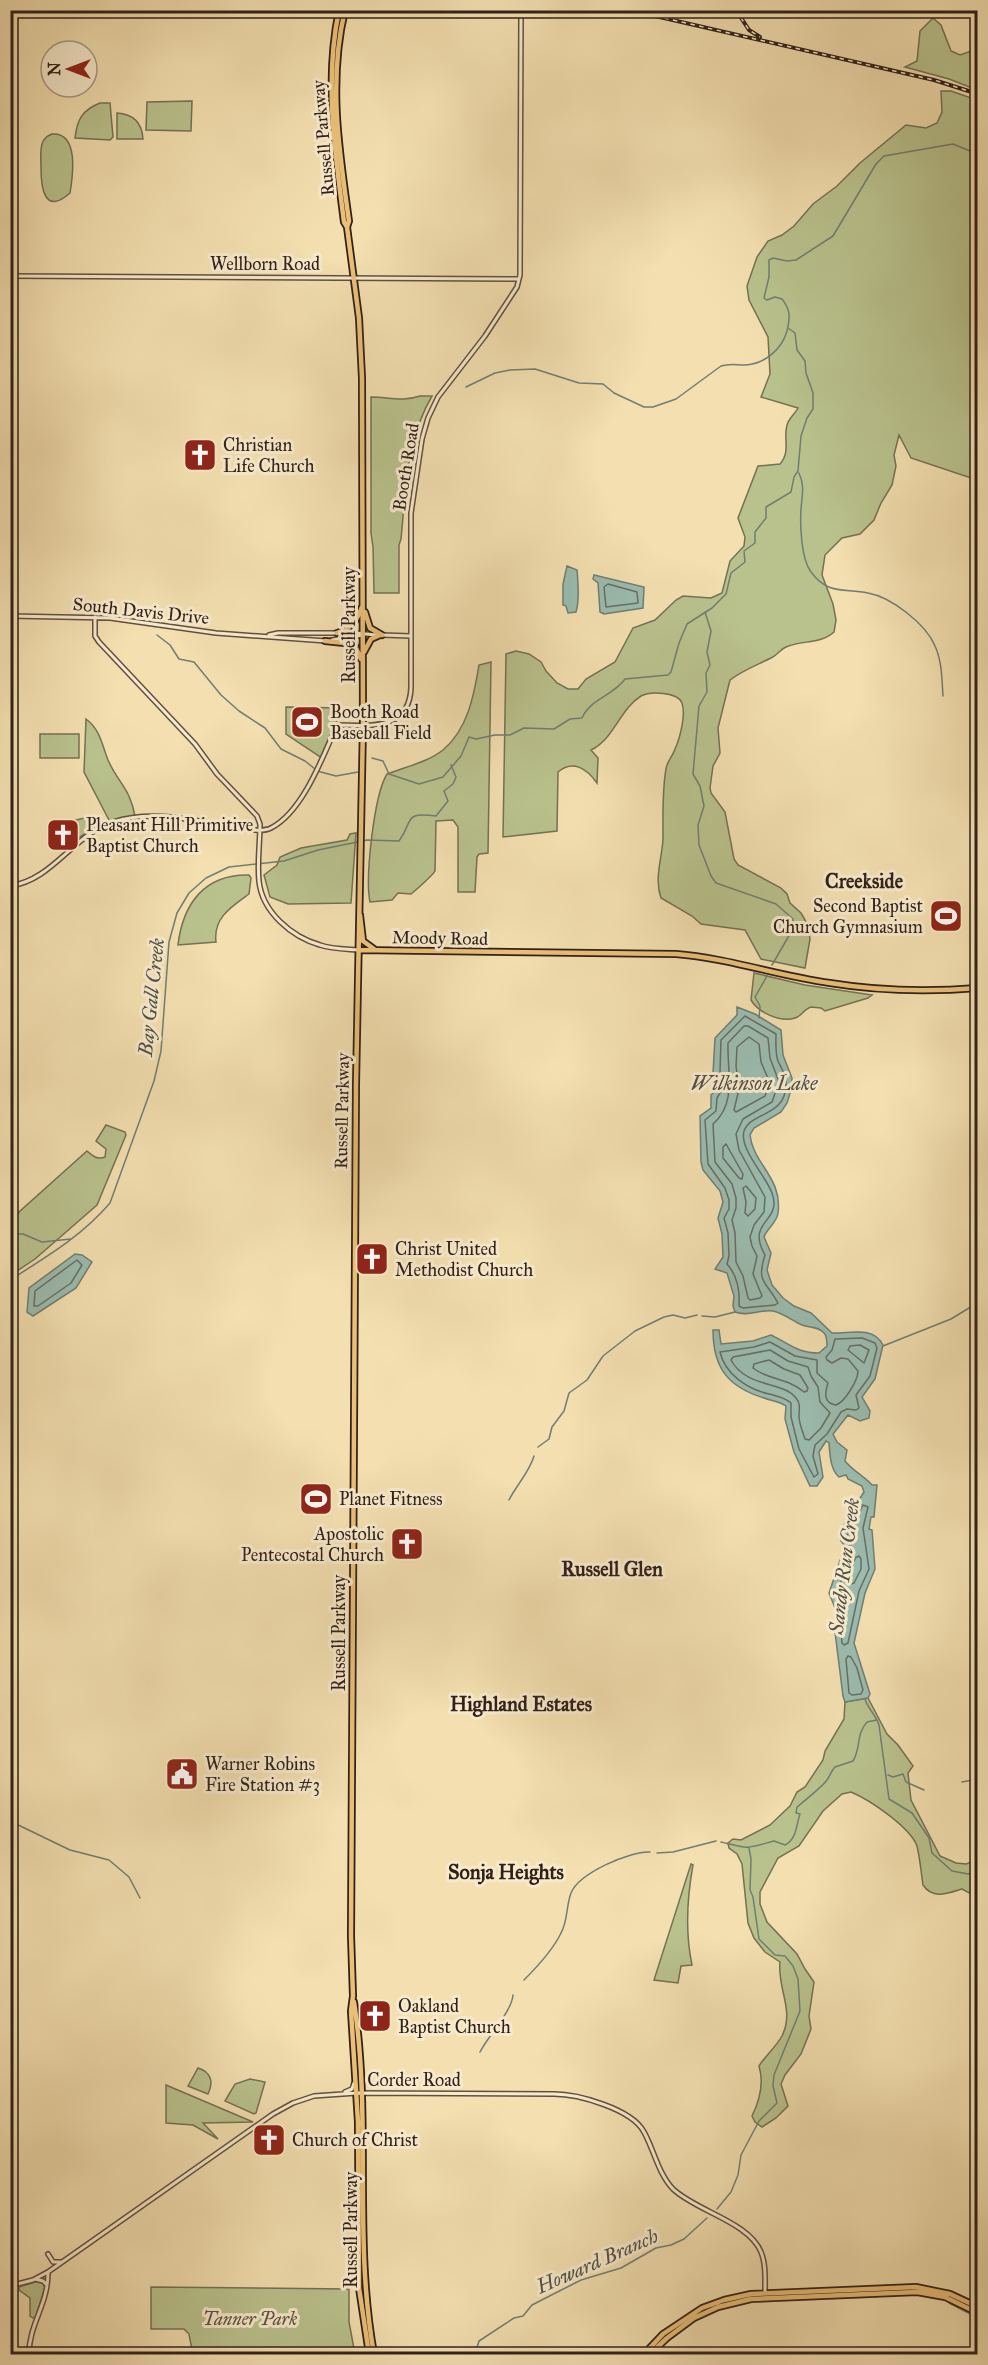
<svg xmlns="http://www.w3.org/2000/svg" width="988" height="2365" viewBox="0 0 988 2365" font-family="'IM FELL Great Primer',serif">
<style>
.green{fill:#b9c28d;stroke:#747154;stroke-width:1.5}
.water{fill:#9bbcaf;stroke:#707e73;stroke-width:1.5}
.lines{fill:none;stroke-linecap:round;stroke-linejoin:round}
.shore{stroke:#666e64;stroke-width:1.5}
.stream{stroke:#707e73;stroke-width:1.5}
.minor-casing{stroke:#615040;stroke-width:6}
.major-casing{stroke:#30201a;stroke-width:8}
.minor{stroke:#f7eacc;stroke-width:3}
.major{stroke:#eac078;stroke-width:4.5}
.rail-casing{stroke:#30201a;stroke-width:4}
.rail{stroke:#f7eacc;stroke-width:1.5;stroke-dasharray:4.5;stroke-linecap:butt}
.labels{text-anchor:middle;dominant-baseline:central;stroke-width:6;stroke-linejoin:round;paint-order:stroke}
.street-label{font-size:18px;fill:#30201a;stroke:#f7eacc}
.poi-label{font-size:18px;fill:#30201a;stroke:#f7eacc;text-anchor:start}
.park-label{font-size:18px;font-style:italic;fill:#59513c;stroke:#f7eacc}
.neighbourhood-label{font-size:20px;font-weight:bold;fill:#30201a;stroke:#f7eacc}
.water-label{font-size:20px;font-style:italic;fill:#504f47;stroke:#f7eacc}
</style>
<rect width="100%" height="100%" fill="#f3dfb0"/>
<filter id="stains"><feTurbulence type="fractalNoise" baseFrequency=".00333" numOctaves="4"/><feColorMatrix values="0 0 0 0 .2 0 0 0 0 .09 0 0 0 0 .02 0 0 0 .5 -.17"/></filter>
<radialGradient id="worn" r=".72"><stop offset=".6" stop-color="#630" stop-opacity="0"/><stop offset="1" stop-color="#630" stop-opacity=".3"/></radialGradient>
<path class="green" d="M933 18 941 25 951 51 960 55 977 49V90L949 79 905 67 917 61 920 31Z
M941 91H951L977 100V480L911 458 899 435 894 455 896 466 892 485 881 503 874 520 860 534 842 538 825 555 822 575 833 604 836 620 834 632C821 644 802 640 786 647 781 649 777 655 771 658 757 665 743 670 730 680L718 728 720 753 713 766 710 788 711 793 725 812 734 859 738 865 781 888 787 894 790 903 801 913 808 925 810 939 805 968 761 959 745 930 701 924 692 916 661 898C654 878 662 859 663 839 663 816 662 792 666 769 667 761 673 756 675 749 680 738 686 715 682 703 678 692 650 691 641 696 620 709 614 739 591 750L598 758 597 783C587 769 573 759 558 772L557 831 503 837 506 654 516 651 529 654 541 662 546 671 557 683 568 689H578L586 679 615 662 633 628 655 620 676 600 683 596 711 598 722 593 730 561 744 546 745 537 738 518 758 466 780 464C791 451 783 439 787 425 789 418 795 414 798 408L761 397 770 374 768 337 749 300 747 286 757 257 768 241 782 235 794 226 813 204 837 186 860 163 906 125 926 128 937 123 942 112Z
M192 101 191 131 146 130 147 102Z
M100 103H110L113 137 110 140 75 138C77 120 82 110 100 103Z
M117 113C133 114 142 123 143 139H117Z
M52 134C79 132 73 175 70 193 44 216 41 187 41 168 41 160 40 151 42 144 44 138 47 136 52 134Z
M420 396H432C406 440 406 489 401 539L399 545V593H374L373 547 371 533V397C388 397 403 402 420 396Z
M491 662 488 853 479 854 477 857 475 892H458V827L453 820 436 821 435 871C433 875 416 890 411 894L398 893 392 900 370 902C365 878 374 795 387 774 405 767 428 762 443 750 468 729 474 695 479 665Z
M286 707 342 708 322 758 286 734Z
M86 719C100 729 102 745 108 760 118 783 130 788 135 816L110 822 84 772Z
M40 734H79V758H40Z
M89 817 98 818 101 824 72 842 67 822Z
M356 833 351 903 288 904 270 897 264 875 277 865 280 857 301 848 347 840 350 834Z
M249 875 251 878 249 894C231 907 213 918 216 942L178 945C183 903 205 874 249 875Z
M754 973 805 985 872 995 868 998 825 1011 821 1008 811 1007C804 1009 802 1016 795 1018 780 1023 758 1012 751 1000Z
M106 1125 125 1132 126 1135 97 1205 35 1259 11 1275V1233L19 1212 87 1151C93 1156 97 1160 105 1157L106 1149 96 1141Z
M868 1698 887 1734 898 1745 913 1766 908 1773 911 1800 940 1856 956 1863 966 1864 977 1860V1897L962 1889C948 1893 933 1900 923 1885 921 1872 920 1858 917 1846 910 1827 870 1800 851 1792L842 1794 823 1811 799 1846 778 1858 760 1892V1904L767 1922 797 1954 805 1969 814 1982 809 2016 811 2029 801 2054 785 2075 781 2084 788 2106 776 2118 762 2127 755 2122 752 2116C760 2100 764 2083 759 2066 765 2056 776 2047 782 2036 795 2010 777 1989 780 1962L765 1952 754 1938 748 1923 742 1864 737 1854 729 1848 728 1843 733 1839 741 1840 770 1825 790 1806 797 1792 805 1787 823 1760 825 1751 844 1719 845 1702Z
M691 1864 693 1865C687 1898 685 1932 692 1965L681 1966 678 1983 654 1980Z
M198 2068C211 2072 214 2082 208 2094L188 2086Z
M250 2079 265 2082 256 2113 254 2114 225 2101 235 2084Z
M166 2085 253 2122 203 2123 218 2139 193 2125 166 2123Z
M38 2281H42L45 2287 36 2317 33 2318 30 2316V2298L19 2290V2287Z
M151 2287 349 2289V2322L355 2354H339L338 2351 192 2350 189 2334 184 2329H151Z"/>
<path class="water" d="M567 566 577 570C578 583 580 599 576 612L568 613 566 606 563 605V584Z
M594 575 644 587 643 608 604 614 600 612 598 583 593 579Z
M737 1007 755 1014 781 1030 783 1055 792 1078 791 1090 787 1103 781 1112 754 1128 750 1135C753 1164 783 1178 778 1213 777 1223 767 1228 764 1237L771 1253 767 1270 772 1285 783 1298 794 1306 811 1313 832 1333C849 1334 873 1325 883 1345L875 1379 862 1397 870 1411 869 1418 860 1421 848 1415 833 1434 837 1442 847 1450 845 1461C853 1471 864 1476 872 1485H877L874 1517H871L869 1529 872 1530 875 1569 865 1593 854 1643 870 1694 868 1698 845 1702 843 1696 835 1632 838 1615 829 1593 845 1546 841 1541C840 1524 856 1505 864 1492L862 1486 848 1479 846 1475 839 1477C830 1469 830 1454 829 1443L826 1441 819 1452 823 1477 817 1486H810L794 1452 785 1419 786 1406C779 1401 772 1401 764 1398 728 1387 713 1368 713 1330H719L721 1344 753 1341 771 1335C790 1344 797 1353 819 1353L827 1346C827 1341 827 1336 824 1333 818 1326 810 1328 802 1325 793 1321 783 1313 773 1311 760 1309 748 1317 735 1312L733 1306 734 1296 727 1273 715 1269 723 1257 722 1234 718 1218 723 1202 720 1191 703 1170 701 1162 700 1116 711 1108V1095L717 1089 716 1077 713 1073 715 1038 737 1015Z
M75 1254 82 1255 92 1262 76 1288 33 1316 27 1312 29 1288Z"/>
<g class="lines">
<path class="shore" d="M608 584 637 592 638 603 606 607 604 587Z
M745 1016 776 1034C776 1043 775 1052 778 1061 781 1068 786 1074 786 1082 787 1118 751 1111 744 1131 739 1149 766 1176 772 1193 783 1223 745 1220 765 1255 756 1283 766 1281 778 1303L775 1305 743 1308 739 1306C740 1290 737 1275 727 1264L729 1256 728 1233 724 1218 729 1209V1200L725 1188 708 1164 705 1120 716 1111 717 1098 723 1088 720 1071 721 1040Z
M744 1026H748L768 1038 770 1058 779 1082 772 1102 743 1119 736 1134 739 1150 765 1197 764 1212 754 1225 750 1237 752 1246 757 1256 753 1274 762 1296 760 1298 750 1300 748 1298 743 1276 736 1262 735 1233 732 1220 736 1208V1198L732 1184 715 1162 713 1124C737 1104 727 1071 728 1043Z
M749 1037 759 1044 761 1062 770 1083 765 1096 736 1112 734 1110 739 1089 736 1066 737 1047Z
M726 1144 743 1174 742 1179 739 1178 723 1158V1147Z
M746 1186 756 1198 755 1209 748 1216 745 1213 746 1202 743 1188Z
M77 1260 82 1265 71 1283 38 1306H34L35 1291Z
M862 1338 875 1343 877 1348 870 1376 856 1395 859 1408 856 1410 847 1409 841 1412 827 1434 815 1445 813 1456 818 1474 814 1477 799 1449 791 1417V1403C784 1397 777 1396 769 1394 747 1389 725 1374 720 1352L754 1347 770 1342 795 1356 817 1360V1373L828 1383C825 1393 823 1403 836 1405 845 1402 858 1380 858 1371L848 1359 841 1358 832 1363 827 1360 826 1357 832 1350 835 1339Z
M860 1345 869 1350 864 1363 848 1350 850 1346Z
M770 1350 788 1361 808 1367 811 1376 818 1387 820 1402 830 1413 821 1428 809 1440 805 1439C803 1432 799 1424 799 1416 799 1409 801 1404 796 1398 783 1381 746 1388 731 1360L733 1357Z
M769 1360 784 1369 800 1375 808 1388 807 1391 804 1392C788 1378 768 1380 753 1368L754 1364Z
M863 1505 868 1507 863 1528 869 1569 859 1591 848 1643 844 1645 842 1643 841 1632 844 1614 835 1592 841 1582 851 1547 847 1536Z
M859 1556 861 1559V1569L854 1583 851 1584 849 1580 855 1558Z
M848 1656 851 1657 857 1668 863 1690 861 1694 852 1695 849 1693 846 1659Z"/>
<path class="stream" d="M466 387 495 373 510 370 535 369 579 383 603 384 614 393 644 407H653L676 399 721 366C730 363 736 365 745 365 765 364 782 349 787 331 790 318 791 310 782 299L775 297 767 300 764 298 769 277V260L773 258 787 261 796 260 833 236 876 164 884 156 953 144 970 151H978
M799 473C805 486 802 495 801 509 800 525 801 559 811 572 828 595 843 588 868 593 891 597 926 624 935 646 942 661 942 680 943 696
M705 612 711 631 707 652 710 665 706 673 707 692 699 706 693 774 700 786 704 806 698 825 699 845 711 876 716 883 776 904 793 919 794 927 772 965
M157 635 170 645 179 659 194 662 221 695 239 711 265 728 281 749 305 761 315 769
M372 758 383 761 389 774 419 784 443 777 461 756 469 737 476 739 495 735H510L524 728 554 729 570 719 582 718C591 698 613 696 625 679L668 675 671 672 679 643 687 624 712 608 726 594 731 573 745 562 744 551 755 543V532L766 518V507L791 492 794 477 798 471 801 436 807 418 813 409V393L806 373 805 361 797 350 795 333 788 328
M317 771 336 776 358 772
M759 1018 760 1006 755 997 767 976
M10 1239 15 1234H23L42 1242 71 1239
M10 1280C46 1257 82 1236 110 1203L154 1081 161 1051 169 942 177 913 189 893 206 878 229 867 284 861 318 850 367 840 399 841C414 820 403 812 436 816L448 801 444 791 453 784 456 777 451 765
M702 1316 715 1317 735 1312
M883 1346 951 1319 974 1305
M538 1447 549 1439 552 1427 564 1411 569 1393 587 1380 603 1356 635 1331 664 1317 673 1315 685 1318 697 1315
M509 1500C517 1484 529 1473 534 1456
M865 1699C868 1709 876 1715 879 1725L889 1799 912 1813 929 1838 932 1853 952 1871 968 1874 978 1871
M888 1775 893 1777 903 1774 906 1782 924 1790
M962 1782 978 1779
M10 1821 70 1850 109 1860 129 1877 140 1898
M721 1842C750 1849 745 1849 774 1841L785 1845C797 1839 796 1825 800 1814L796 1813 797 1807C803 1802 823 1786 827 1780 830 1776 831 1771 835 1767L853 1761C861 1748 856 1734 867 1722L877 1720
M657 1853 673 1852 716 1841
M524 1980C538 1966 553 1950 561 1933 568 1921 566 1906 571 1893 579 1873 630 1851 650 1852
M480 2052C488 2036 512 2011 513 1995
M717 2209 731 2192 738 2175 741 2155 759 2121 777 2103 773 2086 774 2075 800 2011 798 1979 793 1966 785 1956 775 1955 759 1939 753 1897 750 1890 751 1859 749 1848
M949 2303 978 2318
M475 2354 479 2341 514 2318 523 2316 532 2305 581 2280 621 2268 656 2248 671 2245 684 2239 707 2218"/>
<defs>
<path id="minor" d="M10 276 519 279
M10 616 110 618 216 633 326 641
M95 617V636L99 642 195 744 217 774 257 816 260 824C260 843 257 862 259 881 262 912 292 937 320 945 332 949 345 949 358 950
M269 635 278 633H356L376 635
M382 635 411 636
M332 640 363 635
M10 886C53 880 73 835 113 822 147 811 183 818 217 824 230 826 260 834 271 828 303 812 323 756 337 725 369 725 409 732 411 688V513L422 439 428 418 438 397 485 336 517 287 520 275 521 10
M345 2092 352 2089 354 2083
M48 2254 53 2262H61
M35 2279 43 2281 47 2285
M10 2286 33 2280 48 2272 273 2114 293 2103 314 2096 357 2093 554 2094C578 2094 632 2109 644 2132 654 2150 658 2173 673 2189 696 2211 749 2222 761 2252 766 2264 765 2279 765 2293
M29 2354C29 2324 48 2305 48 2273"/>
<path id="major" d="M339 10C324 82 335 151 344 222L347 227 359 318 362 378 363 725 356 1084 351 1936 353 1996 351 2011 358 2122 359 2288 369 2354
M345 10C328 81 339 150 349 221L347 227
M365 612 370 628 382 635
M337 633C351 629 357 620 362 607
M325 641 354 644 361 659
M364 652 371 639 380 635
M360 915 363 941 374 949
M358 950 676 954C728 958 778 976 830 983 879 991 928 992 978 988
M354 2002C372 2119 353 2238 374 2354
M644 2354 663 2334 702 2308 724 2300 751 2294 916 2287 950 2294 978 2307
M650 2354 667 2338 694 2318 718 2307 751 2299 917 2292 945 2297 978 2313"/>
</defs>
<use href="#minor" class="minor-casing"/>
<use href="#major" class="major-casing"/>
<use href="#minor" class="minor"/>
<use href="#major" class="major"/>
<defs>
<path id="rail" d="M629 10 934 80 978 94
M736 10 749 30 760 37"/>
</defs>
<use href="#rail" class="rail-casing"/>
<use href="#rail" class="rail"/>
</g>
<defs>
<symbol id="church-square" viewBox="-11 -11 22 22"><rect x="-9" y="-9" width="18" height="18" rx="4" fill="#8f2418" stroke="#f7eacc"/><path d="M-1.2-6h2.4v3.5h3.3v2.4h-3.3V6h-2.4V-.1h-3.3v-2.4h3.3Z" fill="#fff"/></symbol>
<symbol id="stadium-square" viewBox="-11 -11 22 22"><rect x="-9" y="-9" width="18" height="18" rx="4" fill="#8f2418" stroke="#f7eacc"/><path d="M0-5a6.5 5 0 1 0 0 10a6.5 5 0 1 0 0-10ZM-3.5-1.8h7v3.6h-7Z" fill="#fff"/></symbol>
<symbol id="civic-square" viewBox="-11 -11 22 22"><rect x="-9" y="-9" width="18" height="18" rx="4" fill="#8f2418" stroke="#f7eacc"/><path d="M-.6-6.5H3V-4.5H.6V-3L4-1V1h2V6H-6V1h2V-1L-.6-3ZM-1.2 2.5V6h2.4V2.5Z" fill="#fff"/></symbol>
</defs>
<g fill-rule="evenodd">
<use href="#church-square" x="181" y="436" width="38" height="38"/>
<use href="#stadium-square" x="288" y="703" width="38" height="38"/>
<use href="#church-square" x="44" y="816" width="38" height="38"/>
<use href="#stadium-square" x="927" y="897" width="38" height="38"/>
<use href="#church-square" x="353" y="1240" width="38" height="38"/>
<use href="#stadium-square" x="297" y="1480" width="38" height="38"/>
<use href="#church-square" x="388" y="1525" width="38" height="38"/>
<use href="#civic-square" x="163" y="1755" width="38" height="38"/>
<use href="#church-square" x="356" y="1997" width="38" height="38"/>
<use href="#church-square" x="250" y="2121" width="38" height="38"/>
</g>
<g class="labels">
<g class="street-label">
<text transform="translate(323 138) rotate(-95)">Russell Parkway</text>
<text x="265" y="264">Wellborn Road</text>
<text transform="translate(406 467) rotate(-81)">Booth Road</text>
<text transform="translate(141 611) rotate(6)">South Davis Drive</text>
<text transform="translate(349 625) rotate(-90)">Russell Parkway</text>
<text transform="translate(440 938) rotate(1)">Moody Road</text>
<text transform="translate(342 1111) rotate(-89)">Russell Parkway</text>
<text transform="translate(339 1633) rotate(-90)">Russell Parkway</text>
<text x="414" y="2080">Corder Road</text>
<text transform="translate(351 2230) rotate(-90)">Russell Parkway</text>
</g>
<g class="poi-label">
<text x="223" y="445">Christian<tspan x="223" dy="21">Life Church</tspan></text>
<text x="330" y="712">Booth Road<tspan x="330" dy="21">Baseball Field</tspan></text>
<text x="86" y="825">Pleasant Hill Primitive<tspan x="86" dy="21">Baptist Church</tspan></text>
<text x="923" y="906" text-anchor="end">Second Baptist<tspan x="923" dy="21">Church Gymnasium</tspan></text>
<text x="395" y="1249">Christ United<tspan x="395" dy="21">Methodist Church</tspan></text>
<text x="339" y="1499">Planet Fitness</text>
<text x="384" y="1534" text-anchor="end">Apostolic<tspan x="384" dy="21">Pentecostal Church</tspan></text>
<text x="205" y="1764">Warner Robins<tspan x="205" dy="21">Fire Station #3</tspan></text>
<text x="398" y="2006">Oakland<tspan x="398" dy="21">Baptist Church</tspan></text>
<text x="292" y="2140">Church of Christ</text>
</g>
<g class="park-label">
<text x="250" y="2319">Tanner Park</text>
</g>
<g class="neighbourhood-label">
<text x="864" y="881">Creekside</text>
<text x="612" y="1569">Russell Glen</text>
<text x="521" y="1704">Highland Estates</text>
<text x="506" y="1872">Sonja Heights</text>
</g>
<g class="water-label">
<text transform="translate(151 997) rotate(-84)">Bay Gall Creek</text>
<text x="754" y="1083">Wilkinson Lake</text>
<text transform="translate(844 1566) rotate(-83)">Sandy Run Creek</text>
<text transform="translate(597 2261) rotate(-24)">Howard Branch</text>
</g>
</g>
<rect width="988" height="2365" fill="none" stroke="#f3dfb0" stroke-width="36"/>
<rect x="12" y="12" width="964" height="2341" fill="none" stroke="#30201a" stroke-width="3"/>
<rect x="18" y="18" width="952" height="2329" fill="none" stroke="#30201a" stroke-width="1.5"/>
<g transform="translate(69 69) rotate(270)"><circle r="28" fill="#f7eacc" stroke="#a79985" stroke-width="1.5"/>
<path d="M0-4.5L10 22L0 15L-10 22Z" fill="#8f2418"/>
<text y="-9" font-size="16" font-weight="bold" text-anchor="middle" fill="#30201a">N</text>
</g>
<rect width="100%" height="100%" filter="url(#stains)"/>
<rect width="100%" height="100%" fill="url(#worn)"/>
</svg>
